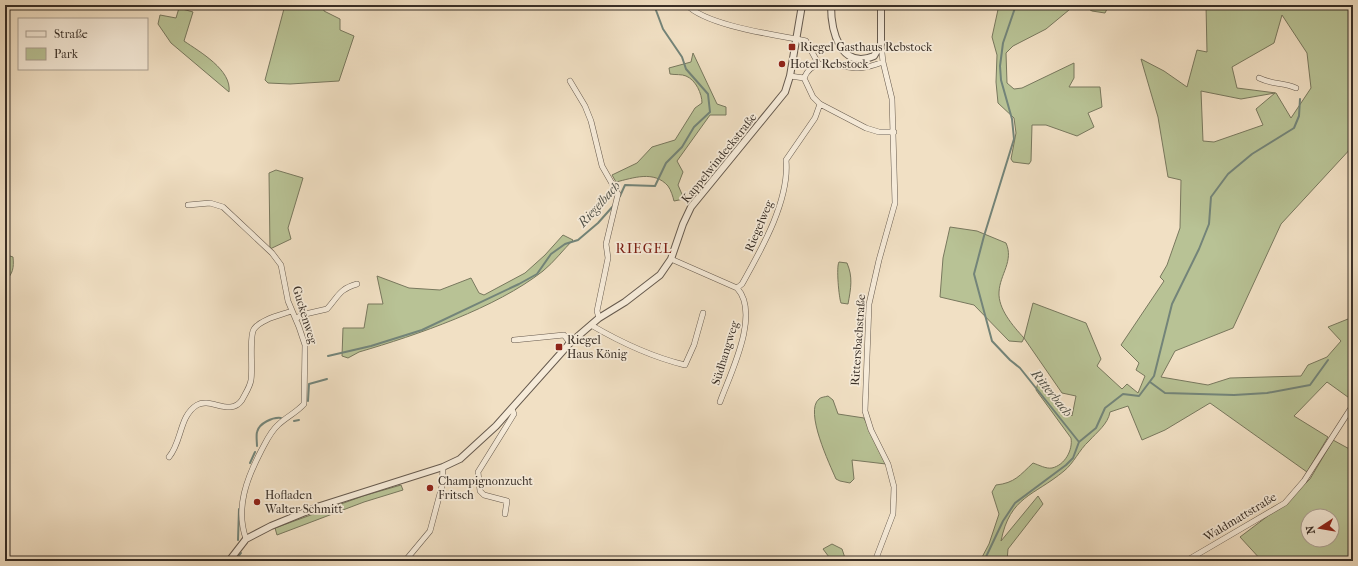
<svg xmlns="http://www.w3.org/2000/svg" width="1358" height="566" viewBox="0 0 1358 566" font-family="'IM FELL French Canon',serif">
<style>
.green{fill:#b8c295;stroke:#78785e;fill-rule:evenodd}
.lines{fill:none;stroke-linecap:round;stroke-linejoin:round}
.stream{stroke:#738479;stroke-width:2}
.minor-casing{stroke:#665a4e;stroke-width:6}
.tertiary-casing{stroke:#665a4e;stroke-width:8}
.minor{stroke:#f6ebd9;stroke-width:5}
.tertiary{stroke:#f6ebd9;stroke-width:6}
.poi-dot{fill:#8f2418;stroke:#f6ebd9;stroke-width:1.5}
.labels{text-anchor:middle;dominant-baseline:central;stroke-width:3.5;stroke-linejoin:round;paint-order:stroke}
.poi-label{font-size:12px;fill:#382e26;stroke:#f6ebd9;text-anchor:start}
.street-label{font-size:12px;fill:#382e26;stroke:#f6ebd9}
.water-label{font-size:13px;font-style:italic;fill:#515249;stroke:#f6ebd9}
.quarter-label{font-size:14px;letter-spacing:1px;fill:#7a1f14;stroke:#f6ebd9}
</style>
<rect width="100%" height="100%" fill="#f1e0c4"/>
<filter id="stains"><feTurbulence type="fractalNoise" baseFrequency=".005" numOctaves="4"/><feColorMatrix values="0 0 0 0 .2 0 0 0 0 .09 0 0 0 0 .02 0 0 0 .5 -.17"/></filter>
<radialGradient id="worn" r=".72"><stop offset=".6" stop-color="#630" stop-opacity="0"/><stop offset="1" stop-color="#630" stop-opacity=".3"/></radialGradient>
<path class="green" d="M285 5H323L324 11 340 19V30L354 36 339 81 290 84 268 83 265 80Z
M999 5H1075L1046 29 1013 46 1006 53 1007 83 1014 89 1022 88 1074 63V78L1069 87H1100L1102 107 1088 113 1094 127 1077 136 1046 125H1032L1031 161 1029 164 1013 162 1011 159 1016 133 1014 118 998 103 996 82 997 55 992 37Z
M1082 5H1109L1105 13 1092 11Z
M1206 5H1353V146L1281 224 1233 328 1175 351 1161 377 1208 385 1230 378 1301 376 1308 365 1327 357 1341 341 1328 327 1353 317V398L1352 400 1327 382 1294 416 1328 437 1307 472 1210 403 1165 430 1142 440 1128 406 1110 412C1108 424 1097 432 1089 441 1079 450 1074 463 1064 471 1034 496 1010 496 1001 541L1038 496 1043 504 1008 549 1007 561H980L989 544 999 514 992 492 996 485C1015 483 1020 475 1033 463 1039 465 1046 469 1052 468 1065 465 1073 450 1071 438L1036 390 1038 383 1042 385 1072 416 1076 396 1062 393 1024 338 1022 342 1009 341 974 305 940 297 943 258 950 227 977 231 1006 243C1014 261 1000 274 999 292 998 309 1013 326 1024 338L1033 303 1086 323 1101 359 1097 366 1122 389 1127 384 1138 393 1145 376 1136 370 1139 363 1121 345 1164 281 1160 277 1167 265 1180 228 1181 180 1168 177 1158 117 1141 59 1164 71 1187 87 1197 50 1207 52ZM1282 15 1307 53 1311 88 1291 118 1276 93 1237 88 1232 67 1274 43ZM1201 91 1241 99 1275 93 1256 109 1263 125 1214 142 1203 141Z
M179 8 193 12 184 41C200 52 232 70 229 92L171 43 158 24 160 15 176 18Z
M693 53 717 104 726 107V115H710L677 161 683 172 678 185 684 199 674 201C673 197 671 190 668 186 654 170 633 178 616 182L612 175 637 163 652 147 675 140 695 108 702 103C702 94 696 80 686 76 682 74 675 75 670 74L669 68 691 62Z
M276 170 303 178 288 228 291 239 270 249 269 173Z
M563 235 573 240C563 250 554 262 543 271 496 308 417 335 359 352L348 358 342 356 343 328H364L368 304H383L377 276 409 288 440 290 471 278 479 293 484 295 525 273 545 255Z
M5 251 7 255 13 257C14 268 13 274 5 281Z
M839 262 847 263C853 277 851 288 848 304L841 303C839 298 836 267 839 262Z
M828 396 833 400 838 414 864 418 886 464 852 460 854 479 850 483 840 481 836 479C830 465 804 411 819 399 821 397 825 397 828 396Z
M1333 440 1353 451V561H1262L1240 537 1285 503 1310 479ZM1308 516H1332V540H1308Z
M401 485 403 490 364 502 277 535 275 528 363 496Z
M832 544 842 549 846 561H832L823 549Z"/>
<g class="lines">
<path class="stream" d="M620 196 625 185 655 186 666 163 682 147 694 127 710 112 708 94 686 69 682 57 663 29 654 5
M328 356 371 346 422 330 519 284 537 274 551 254 565 244 578 240 598 223 614 205
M1150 382 1165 393 1234 395 1267 393 1310 385 1328 360
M308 401 309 384 327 379
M294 421 299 420
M1079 442 1096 428 1105 408 1123 394 1139 396 1154 376 1172 304 1199 249 1209 224 1211 197 1228 174 1252 154 1294 128 1299 116 1300 99
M257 446C257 442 256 436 257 432 259 423 273 417 281 418
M250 463 255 452
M238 540 239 509
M235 561 241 553
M984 561 1003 521 1015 503 1066 465 1073 458 1079 442 1020 368 1010 360 992 341 974 274 984 236 1014 139 1012 119 1001 80 1000 66 1003 43 1016 5"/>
<defs>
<path id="minor" d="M687 5C707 26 777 35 806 41L819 65
M790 76 804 78 813 97 820 104 866 128 879 132H894
M804 78C814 54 840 68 858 68 867 68 875 65 883 62
M1259 78C1273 85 1282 82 1296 88
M570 81 585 106 591 121 602 166 618 194 606 244 608 258 597 311 599 318
M188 205 210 203 223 207 272 253 281 265 288 301 299 327 305 345 304 404C296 413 286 417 278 425 270 432 266 442 261 451 247 478 235 508 246 539
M671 259 737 288 742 284C761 250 790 200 786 160L815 118 820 104
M296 319 301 315 327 309C338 297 339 289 357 284
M591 325C620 342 652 357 685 365L694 345 703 313
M514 340 564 335 570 343
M720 402C730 374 761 314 737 288
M169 457C182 442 179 416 197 405 211 397 230 417 242 400 245 394 250 387 251 380 253 369 249 336 254 329 261 319 281 315 292 311
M505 514 507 501 484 495 480 491 478 472 514 414 512 409
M405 561 430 531 442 486 443 467
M875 561 893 514 894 487 888 464 871 430 865 411 869 304 879 260 895 203 892 99 883 62 881 44
M1186 561 1285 503 1304 481 1353 405"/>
<path id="tertiary" d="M831 5C831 31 840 70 874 56L881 44V5
M229 561 246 539 271 526 320 506 443 467 460 459 496 426 570 343 599 318 625 302 660 275 671 259 683 224 691 207 785 92 790 76 802 5"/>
</defs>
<use href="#minor" class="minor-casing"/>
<use href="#tertiary" class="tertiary-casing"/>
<use href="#minor" class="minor"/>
<use href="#tertiary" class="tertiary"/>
</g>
<g class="poi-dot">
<rect x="788" y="43" width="8" height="8" rx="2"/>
<circle cx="782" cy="64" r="4"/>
<rect x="555" y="343" width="8" height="8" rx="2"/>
<circle cx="430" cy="488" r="4"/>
<circle cx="257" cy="502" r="4"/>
</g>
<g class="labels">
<g class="poi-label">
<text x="800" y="47">Riegel Gasthaus Rebstock</text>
<text x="790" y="64">Hotel Rebstock</text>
<text x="567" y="340">Riegel<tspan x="567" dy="14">Haus König</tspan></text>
<text x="438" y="481">Champignonzucht<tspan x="438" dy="14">Fritsch</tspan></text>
<text x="265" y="495">Hofladen<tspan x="265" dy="14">Walter Schmitt</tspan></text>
</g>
<g class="street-label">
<text transform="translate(719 158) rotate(-51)">Kappelwindeckstraße</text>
<text transform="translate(759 226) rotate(-67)">Riegelweg</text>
<text transform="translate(305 315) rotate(73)">Guckenweg</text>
<text transform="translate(858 340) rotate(-86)">Rittersbachstraße</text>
<text transform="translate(725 353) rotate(-73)">Südhangweg</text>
<text transform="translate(1240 517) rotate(-31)">Waldmattstraße</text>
</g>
<g class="water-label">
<text transform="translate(599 204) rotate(-48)">Riegelbach</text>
<text transform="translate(1052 393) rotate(51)">Ritterbach</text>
</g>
<g class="quarter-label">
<text x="644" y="248">RIEGEL</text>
</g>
</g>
<rect width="1358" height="566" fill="none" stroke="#f1e0c4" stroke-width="20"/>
<rect x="6" y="6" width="1346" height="554" fill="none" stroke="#382e26" stroke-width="2"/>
<rect x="10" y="10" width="1338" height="546" fill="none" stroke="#382e26"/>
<rect x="18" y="18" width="130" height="52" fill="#f6ebd9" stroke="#aa9f91"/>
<rect x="26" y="31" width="20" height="6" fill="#f6ebd9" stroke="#aa9f91"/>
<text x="54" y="38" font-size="12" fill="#382e26">Straße</text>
<rect x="26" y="48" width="20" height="12" fill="#b8c295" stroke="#aa9f91"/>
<text x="54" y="58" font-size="12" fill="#382e26">Park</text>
<g transform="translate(1320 528) rotate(258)"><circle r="19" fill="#f6ebd9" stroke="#aa9f91"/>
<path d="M0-3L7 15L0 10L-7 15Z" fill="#8f2418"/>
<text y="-6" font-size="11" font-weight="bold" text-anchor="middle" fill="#382e26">N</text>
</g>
<rect width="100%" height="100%" filter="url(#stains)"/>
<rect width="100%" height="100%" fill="url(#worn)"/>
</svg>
